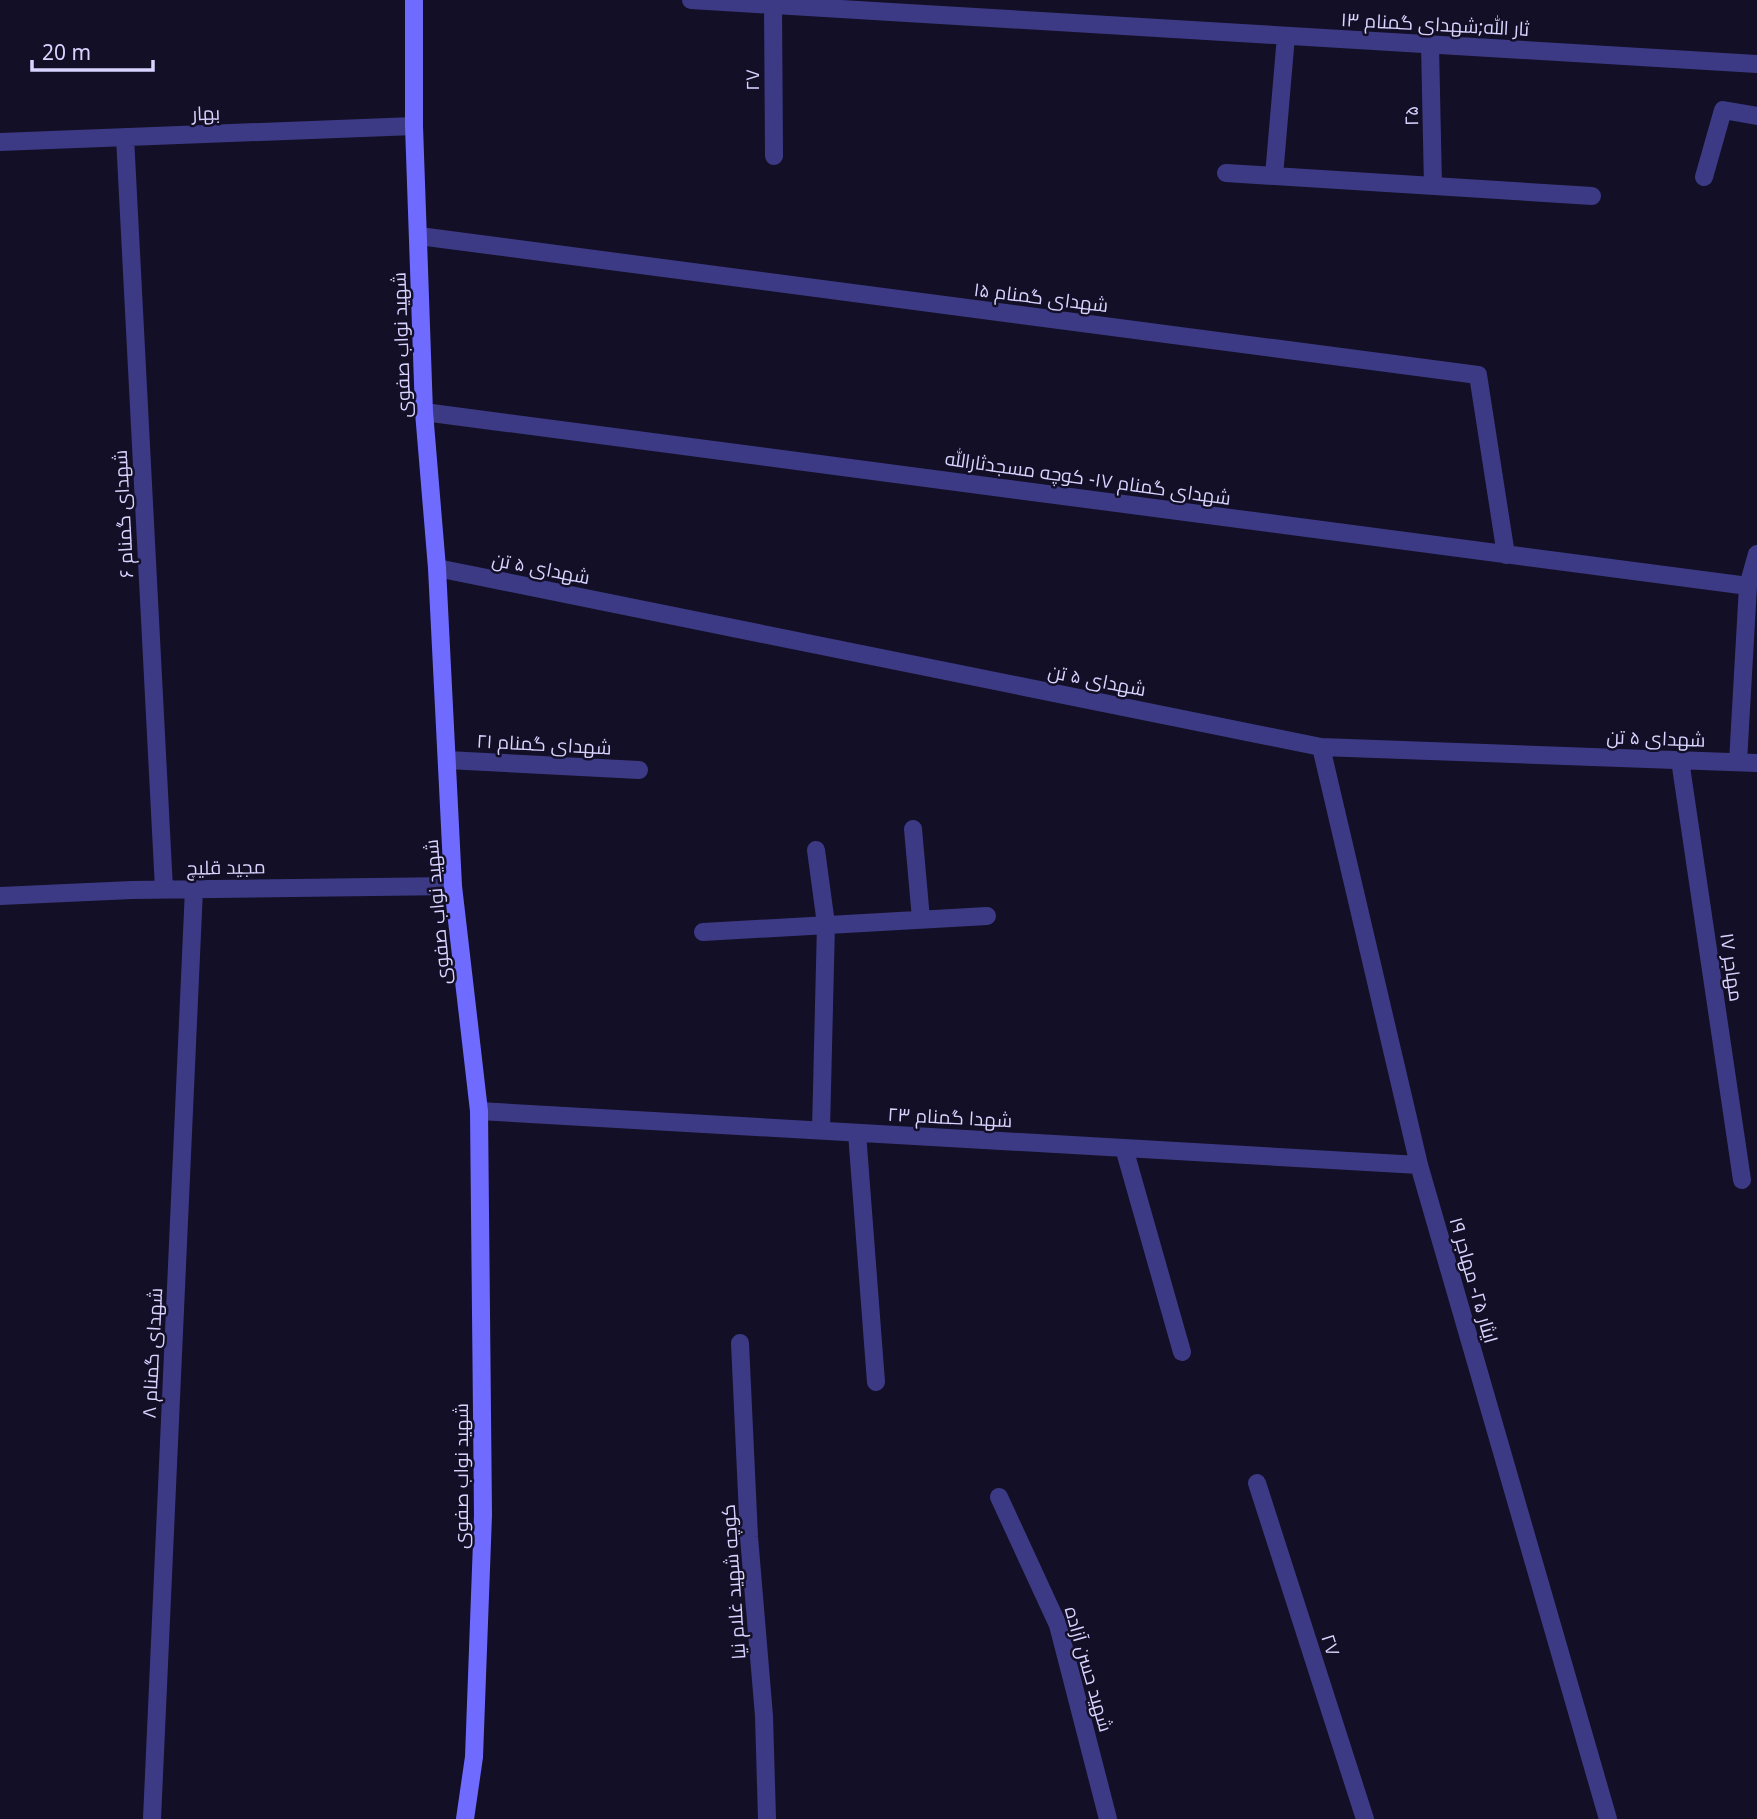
<svg xmlns="http://www.w3.org/2000/svg" width="1757" height="1819" viewBox="0 0 1757 1819" font-family="'Noto Sans',Cairo,sans-serif">
<style>
.lines{fill:none;stroke-linecap:round;stroke-linejoin:round}
.street{stroke:#3d3a85;stroke-width:18}
.secondary{stroke:#6f6bff;stroke-width:18}
.labels{text-anchor:middle;dominant-baseline:central;stroke-width:5;stroke-linejoin:round;paint-order:stroke}
.street-label{font-size:19px;fill:#d9d4ff;stroke:#130f26}
</style>
<rect width="100%" height="100%" fill="#130f26"/>
<g class="lines">
<path class="street" d="M691 0 1757 64
M773 5 774 156
M1430 45 1433 186
M125 137 164 889
M0 142 414 126
M1226 173 1592 196
M1274 176 1286 36
M1704 177 1723 110 1757 116
M419 236 1478 375 1506 555
M424 412 1748 586
M437 568 1321 747 1757 763
M1321 747 1419 1165 1608 1819
M447 760 639 770
M1680 760 1742 1180
M1738 762 1748 586 1757 554
M913 829 921 919
M816 850 826 924 821 1130
M0 896 132 890 453 886
M703 932 987 916
M479 1111 1419 1165
M857 1133 876 1382
M1124 1148 1182 1352
M740 1343 749 1537 764 1716 767 1819
M1257 1483 1365 1819
M999 1497 1058 1625 1108 1819
M152 1819 194 889"/>
<path class="secondary" d="M414 0V126L424 412 437 568 453 886 479 1111 483 1515 474 1757 465 1819"/>
</g>
<g class="labels">
<g class="street-label">
<text transform="translate(1435 24) rotate(3)">ثار الله;شهدای گمنام ۱۳</text>
<text transform="translate(752 80) rotate(-90)">۲۷</text>
<text transform="translate(206 113) rotate(-2)">بهار</text>
<text transform="translate(1411 116) rotate(-91)">۲۵</text>
<text transform="translate(1041 297) rotate(7)">شهدای گمنام ۱۵</text>
<text transform="translate(401 345) rotate(-92)">شهید نواب صفوی</text>
<text transform="translate(1088 478) rotate(8)">شهدای گمنام ۱۷- كوچه مسجدثارالله</text>
<text transform="translate(123 514) rotate(-93)">شهدای گمنام ۶</text>
<text transform="translate(541 568) rotate(11)">شهدای ۵ تن</text>
<text transform="translate(1097 680) rotate(11)">شهدای ۵ تن</text>
<text transform="translate(1656 738) rotate(2)">شهدای ۵ تن</text>
<text transform="translate(544 744) rotate(3)">شهدای گمنام ۲۱</text>
<text transform="translate(226 867) rotate(-1)">مجید قلیچ</text>
<text transform="translate(437 912) rotate(-95)">شهید نواب صفوی</text>
<text transform="translate(1732 967) rotate(82)">مهاجر ۱۷</text>
<text transform="translate(950 1117) rotate(3)">شهدا گمنام ۲۳</text>
<text transform="translate(1474 1280) rotate(74)">ایثار ۲۵- مهاجر ۱۹</text>
<text transform="translate(152 1353) rotate(-87)">شهدای گمنام ۸</text>
<text transform="translate(461 1476) rotate(-90)">شهید نواب صفوی</text>
<text transform="translate(733 1582) rotate(-94)">کوچه شهید غلام نیا</text>
<text transform="translate(1331 1645) rotate(72)">۲۷</text>
<text transform="translate(1089 1669) rotate(74)">شهید حسن آزاده</text>
</g>
</g>
<path d="M32 60v10h121v-10" fill="none" stroke="#d9d4ff" stroke-width="3.5"/>
<text x="42" y="60" font-size="21" fill="#d9d4ff" stroke="#130f26" stroke-width="5" paint-order="stroke">20 m</text>
</svg>
